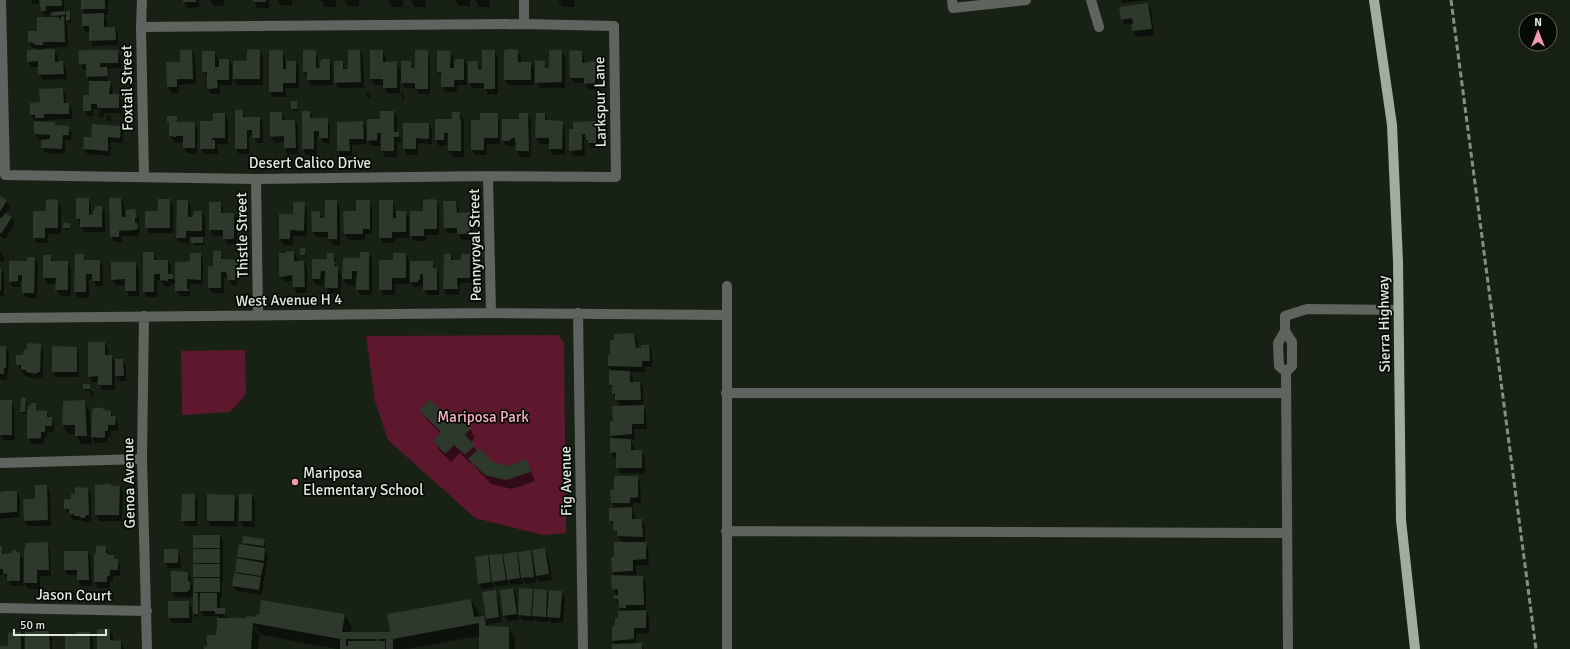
<svg xmlns="http://www.w3.org/2000/svg" width="1570" height="649" viewBox="0 0 1570 649" font-family="Signika,sans-serif">
<style>
.green{fill:#5d182e}
.shadow{fill:#0007;fill-rule:evenodd}
.building{fill:#2d392b;fill-rule:evenodd}
.lines{fill:none;stroke-linecap:round;stroke-linejoin:round}
.street{stroke:#5f655e;stroke-width:10}
.primary{stroke:#a1ad9e;stroke-width:10}
.rail{stroke:#868f84;stroke-width:3;stroke-dasharray:6 3;stroke-linecap:butt}
.poi-dot{fill:#f29aae;stroke:#060a05;stroke-width:1.5}
.labels{text-anchor:middle;dominant-baseline:central;stroke-width:3.5;stroke-linejoin:round;paint-order:stroke}
.street-label{font-size:15px;fill:#e0e8df;stroke:#060a05}
.park-label{font-size:15px;fill:#f7b2c1;stroke:#060a05}
.poi-label{font-size:15px;fill:#e0e8df;stroke:#060a05;text-anchor:start}
</style>
<rect width="100%" height="100%" fill="#172215"/>
<path class="green" d="M558 335 564 343 566 533 543 535 475 518 388 440 375 401 366 336Z
M245 350 246 394 237 405 229 412 182 415 181 351Z"/>
<path class="shadow" d="M31 0H64V11L67 17 69 12 71 14V23H69L67 18H64L67 23 68 47 45 48V50H54L58 56V63L63 62 66 68 67 79 43 80 39 74V67H31L28 61 38 50 37 48H33L30 43 29 33 38 32 46 18 42 11 40 4H33ZM49 12H53L54 18H49Z
M82 0H119L108 1V15H104L107 20V28H115L118 34V45L93 46 90 40V32H86L83 26V15H86L82 8Z
M184 0H199V7L187 8Z
M210 0H224V6H213Z
M254 0H269V8H257Z
M277 0H292V5H280Z
M321 0H336V7H324Z
M344 0H359V6H347Z
M388 0H403V7H392Z
M411 0H426V7H414Z
M455 0H470V6H459Z
M475 0H490V7H479Z
M558 0H576H574V7H562Z
M1121 0H1148L1122 3Z
M1148 4 1151 9 1154 35 1136 37 1133 31 1132 24 1125 25 1122 20Z
M117 51 121 56V68L107 69 110 74V82L113 87 112 95H118L122 101V113H103L104 117H100L98 113H101L99 109H93V116H87L84 110 90 96V82L87 77V70H83L80 64ZM107 73H109L110 81H108Z
M192 51 195 57 196 84 179 85V93H171L168 87 181 63Z
M259 51 263 57V85H237L234 79V62H248Z
M282 51 285 57V62H296L299 67V88H286V97H273L270 91Z
M304 51H315L318 57 319 69H321L329 60 332 65 333 85 312 86 304 72Z
M360 51 363 57 364 88H338L335 82 343 62 346 70H349Z
M371 51H383L386 57V63L396 62 402 72 410 62 413 69H416L427 51 430 57V94H419L416 88H405L400 79V93H403L405 99H402L401 93H387L384 85H374L371 79Z
M438 51 450 52 453 57V62H457L464 60 467 65V85H457V92H445L442 86V78L438 72Z
M495 51 498 57V94H488L485 88H472L469 82 477 62 483 71Z
M517 51 521 57V63H531L534 69V85H509L505 80Z
M562 51 565 57V88H540L536 82 544 62 548 69H550Z
M215 52 218 60H228L232 65V85H220V94H211L208 88V78L203 72Z
M581 52 584 57 585 63H595L598 69V89H588L585 83H574L571 78Z
M62 89 66 94V104H68L72 110V119L47 120V123H55L57 126 68 127 72 133 71 140H65V154L46 153 42 148 43 140 38 139 35 134V121L31 115 41 103Z
M366 93H369L370 98H367Z
M296 102 298 111H293L292 108Z
M242 111 246 118H260L263 123V143H257L253 135H249V154H239L236 148Z
M310 112 313 118 327 119 330 125V143H324L320 136H317V155H306L303 149Z
M394 112 397 117V133L401 139V142H397V157H385L382 151V138H380V146H371L368 140 381 120Z
M271 113H282L285 121H295L298 126V154H288L285 148V142L274 143 271 137Z
M459 113 463 118 464 125V157H453L449 151V138H447V145L439 146 436 140Z
M225 114 228 120V144H216L218 147V154H204L201 149 214 122Z
M497 114 500 120V144H487V155H475L472 149Z
M527 114 531 120V157H520L517 151 516 144 513 146H506L503 141 520 120Z
M545 114 548 121 562 122 565 127V155H553L550 149V144H540L536 138Z
M106 116H110L111 121H108Z
M176 117 179 123H194L197 128V154L187 153 184 148V142L175 143 170 136V124L168 121Z
M363 122 366 128V144L352 145V156H341L338 151Z
M595 122 598 128 599 148H592L586 140H584L585 156H574L570 150V130Z
M404 124H429L432 129V144L418 143V155H407L404 149Z
M120 127 123 132V143L111 142V156L87 154 84 149 92 138Z
M0 197 6 201 10 207 5 214 12 218 15 224 5 239 0 236Z
M77 199H88L91 205V216H94L101 207 105 213V232H84L77 219Z
M121 199 124 205 125 218H127L135 210 138 216 140 223H138V226L140 230V234H138V236H121L122 242H114L111 237Z
M169 200 173 206V233H149L146 228Z
M57 201 61 207V234H48V243H37L34 237Z
M188 201 191 207V218L202 212 205 218V237H202L204 240V245H194L192 237H189V243H180L177 238Z
M336 201 340 207V245H333L329 237H316L313 232 319 213 323 219H326Z
M369 201 372 207V234H365V240H348L345 234 357 212Z
M392 201 395 207V212H405L409 218V238H395V243H383L380 237Z
M436 201 439 207V235H426V241H414L411 235 424 212Z
M456 202 459 208V214H470L473 219V240H462L458 233H448L445 228Z
M220 203 223 208V214H234L237 220V244H228L224 236H213L210 230Z
M304 203 307 209V236H293V245H283L280 239 294 215Z
M69 224 71 230H65L64 227Z
M305 249 306 257H303L301 255Z
M0 251 4 257V261H0Z
M220 252 223 260 237 261 240 266V271H238L237 285H232L228 277H224V293H212L209 287 214 267Z
M294 252 297 258V262H304L307 268V293H297L294 287 293 281 285 282 280 275Z
M154 253 157 261H168L171 267V275L176 282 191 262 200 254 203 259V285L190 284V296H180L176 291V284H171V287L165 286 161 280H157V297H147L144 292Z
M368 253 372 259V295H361L357 290 358 277H355V285H347L343 279 361 259Z
M333 254 336 260V265L341 273V293H330L326 287V276H324L323 285H316L313 279Z
M405 254 409 260V284H395V295H383L380 290 394 261Z
M83 255 87 261H100L103 267V286H96L93 279H89V298H79L75 292Z
M451 255 454 260 462 261 469 255 472 261 473 283H460L459 295H447L444 289Z
M50 256 54 262H67L71 268V296H60L57 290V284H47L44 278Z
M34 258 38 263 37 298H27L23 293V281H20V287H13L10 282 28 262Z
M432 262 439 275V295H428L424 290V286L414 287 411 282Z
M135 263 139 269V296H129L126 290V285H115L112 279Z
M0 269 4 275V296H0Z
M634 334 637 340 638 349 649 346 652 351V367H645V372H630L633 378V383H640L643 389V406L646 412 647 429H634L635 440H630L634 446V451H641L645 457V474L620 473 617 467V458H614L611 452 613 440 611 435 614 422 620 406 613 394V389L610 385 612 371 609 366 615 341Z
M105 343 108 348V356H111L116 363 122 360 126 365V381H119L115 375V390H102L99 382H92L89 376Z
M40 345 43 350V377H41L39 379 25 376 17 364 28 350Z
M0 347H5L9 353 8 374H7V380L0 379Z
M76 348 79 354V377H56L53 371Z
M90 385 91 391H93L94 394V397H91L90 391H85L84 388Z
M25 399 27 402 26 414H23L21 412Z
M0 401H11L14 407 15 440H4L1 435Z
M84 401 89 410 91 429H92L106 411 111 412 118 422V431H111V436H108L107 443H95L91 435 92 444H81L76 434H68L63 425 64 402Z
M35 404 38 411 47 412 54 424V432H47V437H44V444H32L28 438Z
M421 410 470 429 475 438 471 442 477 451 492 463 508 467 527 461 535 481 512 489 491 484 475 467 472 462 470 463 460 453 451 462 439 450 434 441 441 434 426 419Z
M637 477 640 483 641 503H633V508H631L635 514V520H642L645 525V543L648 548 649 565H636V576L643 577 646 582V610H645L649 617V633L636 634V644H641L644 649H613L616 645 613 641 616 627 622 612 615 599 616 596 613 589 615 576 613 572 612 558H615L622 543 610 520 615 509 612 503 615 491Z
M47 486 50 492 51 526H28L24 520 36 500Z
M96 486 120 487 123 493 122 521H100L96 515Z
M87 489 91 494V521L85 523 84 521 73 520 65 509 76 495Z
M16 492 20 497V517L0 519V493Z
M194 495 198 501 197 526H186L182 520Z
M252 495 255 501V527H243L240 521Z
M235 496 238 501 237 527 211 526 208 521Z
M220 536 223 541V554H221L223 556V568H222L223 570V583H221L222 597H219L220 600V609H224L227 617 225 613H223L228 622 256 618 345 615 352 627 350 633H392L471 600 478 612 479 618 484 617 487 623 483 593 495 592 498 597 502 622 488 624 490 627 508 628 515 639V649H480V636L406 649H338L260 635 256 627H254L259 636 258 649H205L217 636 220 619 218 616H204L201 611V597H199L198 617H195L194 614V595H191V598L175 597 172 592 188 572 191 578V584L194 591 196 550 194 548Z
M265 540 266 542 265 548H264L268 555 266 567 265 566 266 569 264 581H262L264 584 262 595 237 591 233 586 237 574 236 571 240 560 238 557 245 546 243 542Z
M47 543 50 549 51 576H40V589H28L25 583V550Z
M0 547 4 555 12 554 16 551 19 553 23 559V586H11L5 575H0Z
M106 547 109 553V556H113L115 560H117L120 565V576H113V581H110V588H98L95 582Z
M544 549 548 555 552 580 540 582 536 575 537 582 526 584 522 577 523 584 511 585 508 580V585L497 587 493 581 494 587 482 589 479 583 487 556 491 562 502 555 505 561 516 553 520 559 519 553Z
M177 550 180 556 181 568H168L165 562Z
M88 552 91 557 92 586H81L78 580V575H68L65 570Z
M513 589 516 595 518 609 533 590 535 594 547 591 549 595 561 592 565 598 563 623H551L549 619 548 622H537L534 618V621L522 620 519 615V620L508 621 504 616Z
M188 602 192 608V623H173L169 618Z
M110 630 113 636V641L121 642 124 649H98Z
M49 632 52 638V649H26Z
M20 633 24 639V649H0V647H9Z
M89 633 93 639V649H66Z"/>
<path class="building" d="M39 0H62V6H46V11H41Z
M81 0H105V9H81Z
M183 0H196V2H183Z
M253 0H266V2H253Z
M1148 3 1152 29 1132 31 1131 24H1133L1132 18 1121 20 1119 7Z
M65 11V15L52 16V12Z
M66 11H70V20H66Z
M104 13V27H115L116 40 89 41V26H82V14Z
M64 16 65 42H43V45H34V43L28 42V31H37V17H59V19H61V17Z
M55 49V62L63 61 64 74 38 75V61L27 62V50Z
M252 49 260 50V79H233V61H247V50Z
M510 49 518 50V62H531V80H504V50Z
M85 50H118V63H100V67H107L108 76 86 77V64L79 65 78 51Z
M180 50H192L193 79H177V87H167L166 62H180Z
M269 50H283V69H286V61H296V83H283V92H269Z
M303 50H316V68H320L319 61H321V59H330V80H307V72H303Z
M348 50H360L361 82 334 83V61H343V69H348Z
M370 50H383V62L397 61V88H383V79H370Z
M415 50H428V89H415V83H401V61H411V68H415Z
M437 50 451 51 450 68H454V61H456V59H464V80H454V87H441V72H437Z
M482 50H495V89H484V83H468V61H478V69H482Z
M549 50H562V82L535 83V60L545 61V68H549Z
M574 50 582 51V63L593 61 596 62 595 83 584 84V78H570L569 51Z
M202 51H215V67H219V59H229V80H217L218 88 207 89V72H202Z
M89 81H111L109 94H119V108H97V104H91V111H83V95H89Z
M63 88 64 103H69V114H44V118H35V115H30V103L40 102 39 89Z
M291 101H297V109H291Z
M235 110H243V117H260V138H252V130H247V149H235Z
M302 111H310V118H328V138H319V131H314V149H302Z
M380 111H394V132H399V137H394V151H381V133H377V140L367 141V119H380Z
M270 112H282V120H295L296 148H284V136L270 137Z
M452 112H460V119H461V151H448V133H444V140H435V119H452Z
M213 113H225V138H212V140H215V149H200V121H213Z
M480 113H498V138H484V150H471V120H480Z
M519 113H528L529 151H516L515 138H512L509 141H502V119H519Z
M536 113H545V120L563 121 562 149H549V138H535Z
M167 116H177V122H195V148H183V136H176V137L169 136V122H167Z
M34 121 56 122 55 125 69 126V135H63L62 149 41 148 42 140 50 139V135L34 134Z
M363 121 364 139H349L350 151H337V122Z
M596 121V143H588V140H586L585 134H582V150L569 151V129H573V122Z
M403 123H429V138L427 139 416 138V149H403Z
M92 124 121 126 120 138 108 137V151L83 149 84 137H91Z
M0 196 7 200 0 212Z
M76 198H89V215H93V210H95V206H102V227H80V219H76Z
M109 198H121L122 217H126V210L135 209 137 218H135V223H137L138 229H135V230L119 231V237H110Z
M50 199 58 200V228H45V238H33V211H46V200Z
M158 199H170V228H145V211H158Z
M432 199 437 200V229H424V236H410V211H423V200Z
M177 200H188V217H193L194 211H202V231H186V238H176Z
M325 200H337V239H328V232H312L311 211H318L320 212V218H325Z
M356 200H370V229H363V234H344L343 211H356Z
M379 200H393V218H396V211H406V232H392V238H379Z
M443 201H456L457 213 470 212V234H457V228H444Z
M209 202H221V213H234V239H223V230H209Z
M293 202H305L304 231 290 230V239H279V214H293Z
M5 213 12 217 1 234 0 233V217L2 218Z
M63 223H70V228H63Z
M191 237H203V243H191Z
M300 248H305V255H300Z
M213 251H221V259L238 260V265H235V280H228L226 272H221V288H208V266H213Z
M286 251H294V261H304L305 287H293L292 275 281 277 279 275V253H286Z
M143 252H154V260H168V274H173V279H168V281L160 280V274H154V292H143Z
M360 252H369V290H356L357 271H352V279H342L343 258H360Z
M190 253H201V280L187 279V289H189V291H175V262H187V261H190Z
M327 253H334V262H336L334 266H338V288H325V271H321L320 279H312V259H327Z
M393 253H406V278H392V290H379V260H393Z
M75 254H84V260H100V281H92V274H86V292H74Z
M444 254H451V260H461V254H470V278H457L458 289H443Z
M43 255H51V261H68V290H55L56 278H43Z
M27 257H35L34 293H22V275H18V281L9 282V261H27Z
M410 261H433V268H437V290H423V274H420V280H418V282H410Z
M111 262H136V291H125V279L111 280Z
M0 268H1V290H0Z
M634 333 636 348H641V345H649L650 361H642V367L608 366V355H610V340H614V334Z
M88 342H105V355H112V385H98V376L88 377Z
M30 343 41 344 40 372H38L36 374 26 372V370H21V365H16V355H23L24 349H27V344Z
M0 346H6V368H4V374H0Z
M52 346 77 347V372H52Z
M115 359H123L124 376H115Z
M609 370 630 371V382H640L641 400H615V394H612V385H609Z
M83 384H90V389H83Z
M21 398H26L25 412H20Z
M430 399 452 422 458 415 471 428 465 435 475 445 465 455 454 445 445 454 433 441 441 432 419 410Z
M0 400H12V435H0Z
M85 400 87 436H75V425H62L63 401Z
M32 403H36V410L47 411V417H52V426H45V432H41V438L27 439V411L28 407Z
M644 405V424H632V434L610 436V421H613L612 406Z
M95 407 105 409V410L111 411V416H116L115 425H108V431H105V437L102 438 91 437 92 409H94Z
M610 438 631 439V450H642V468H616V452L610 453Z
M479 448 493 462 508 466 527 459 531 472 506 480 485 475 468 459Z
M614 476H638V497L630 498V503H611L610 490H614Z
M106 484H111V486H120L119 515H95V485Z
M35 485H47L48 520 24 521 23 499H35Z
M78 487 88 488 89 515H86L85 518H81L80 516H74V514L69 515V509H64V499H71V494H75V488Z
M2 491H17V512L0 513V492H2Z
M182 494H195V521H181Z
M207 494 235 495 234 521H207Z
M239 494H252V521H239Z
M632 507V519H642L643 537 617 536V531H613V521H609V508Z
M193 535H220V548H193Z
M243 536 265 539 264 546 242 543Z
M48 542 49 570H37V583H24V549H25V543Z
M614 542H646V559L633 560V571L612 572 611 557H614Z
M239 544 265 548 264 561 237 557Z
M0 546H2V554L11 553 13 550H16L17 552 20 553V581H7V574H3V569H0Z
M96 546H106V553H108V555H114V559H118V570H110V576H107V582H94V554H96Z
M545 548 549 574 536 576 532 550Z
M164 549H178V563H164Z
M193 549H220V563H193Z
M531 550 534 577 521 578 518 552Z
M64 551H88L89 580H77V570H64Z
M517 552 520 578 507 580 503 554Z
M502 554 506 580 492 582 489 555Z
M488 555 491 582 478 584 475 557Z
M237 558 264 563 261 576 235 572Z
M193 564H220V577H193Z
M171 571 188 572V581H190V590H188V592H171Z
M234 573 261 577 259 590 232 586Z
M611 575 643 576 644 605H626V608H619L618 599H614V595H618V589L612 590Z
M194 578H220V592H193Z
M513 588 517 614 503 616 500 590Z
M519 588 533 589 531 616 518 615Z
M534 589 547 590 546 617 532 616Z
M496 590 499 617 486 619 482 592Z
M549 590 562 591 560 618 547 617Z
M193 592 198 593V614H193Z
M200 593H217V608H225V614H215V611H200Z
M471 599 474 617 484 616 486 626 509 627V649H479V623L393 639V649H386V639H379V641H385V649H340V639L253 623 251 649H204V646H207V635H216V630H217V618H246L247 616 255 617 256 614 259 615 261 600 345 614 342 632H390L387 614ZM346 639H377V641H348V646H346Z
M168 601H189V618H168Z
M646 610V628H634V639L612 641V626H615V618H618V611Z
M99 629H110V640L121 641V649H97V630Z
M35 631H49L50 649H25V632H35Z
M12 632H21V649H0V646H8V633Z
M76 632H90V649H65V634H76Z
M642 643V649H612V644Z"/>
<g class="lines">
<path class="street" d="M1 0 5 175 256 179 488 176 616 177 614 26 524 24 141 27
M142 0 141 27 144 176
M952 0 953 8 1026 0
M1091 0 1099 27
M524 24V0
M488 176 491 313
M256 179 258 315
M578 313 583 649
M144 316 142 459 147 649
M0 318 491 313 727 315
M1285 331 1292 342V366L1286 372 1288 649
M1286 372 1279 366 1278 343 1285 331V316L1307 309 1398 310
M726 393H1286
M0 463 142 459
M726 531 1287 533
M0 608 147 611
M727 649V286"/>
<path class="primary" d="M1374 0 1392 125 1398 261 1401 520 1415 649"/>
<path class="rail" d="M1451 0 1536 649"/>
</g>
<circle class="poi-dot" cx="295" cy="482" r="4"/>
<g class="labels">
<g class="street-label">
<text transform="translate(127 88) rotate(-91)">Foxtail Street</text>
<text transform="translate(600 102) rotate(-91)">Larkspur Lane</text>
<text x="310" y="163">Desert Calico Drive</text>
<text transform="translate(242 235) rotate(-91)">Thistle Street</text>
<text transform="translate(475 245) rotate(-91)">Pennyroyal Street</text>
<text transform="translate(289 300) rotate(-1)">West Avenue H 4</text>
<text transform="translate(1384 324) rotate(-91)">Sierra Highway</text>
<text transform="translate(566 481) rotate(-91)">Fig Avenue</text>
<text transform="translate(129 483) rotate(-91)">Genoa Avenue</text>
<text transform="translate(74 595) rotate(1)">Jason Court</text>
</g>
<g class="park-label">
<text x="483" y="417">Mariposa Park</text>
</g>
<g class="poi-label">
<text x="303" y="473">Mariposa<tspan x="303" dy="17">Elementary School</tspan></text>
</g>
</g>
<g transform="translate(1538 32)"><circle r="19" fill="#060a05" stroke="#5d635c"/>
<path d="M0-3L7 15L0 10L-7 15Z" fill="#f29aae"/>
<text y="-6" font-size="11" font-weight="bold" text-anchor="middle" fill="#e0e8df">N</text>
</g>
<path d="M14 629v6h92v-6" fill="none" stroke="#e0e8df" stroke-width="2"/>
<text x="20" y="629" font-size="12" fill="#e0e8df" stroke="#060a05" stroke-width="3" paint-order="stroke">50 m</text>
</svg>
